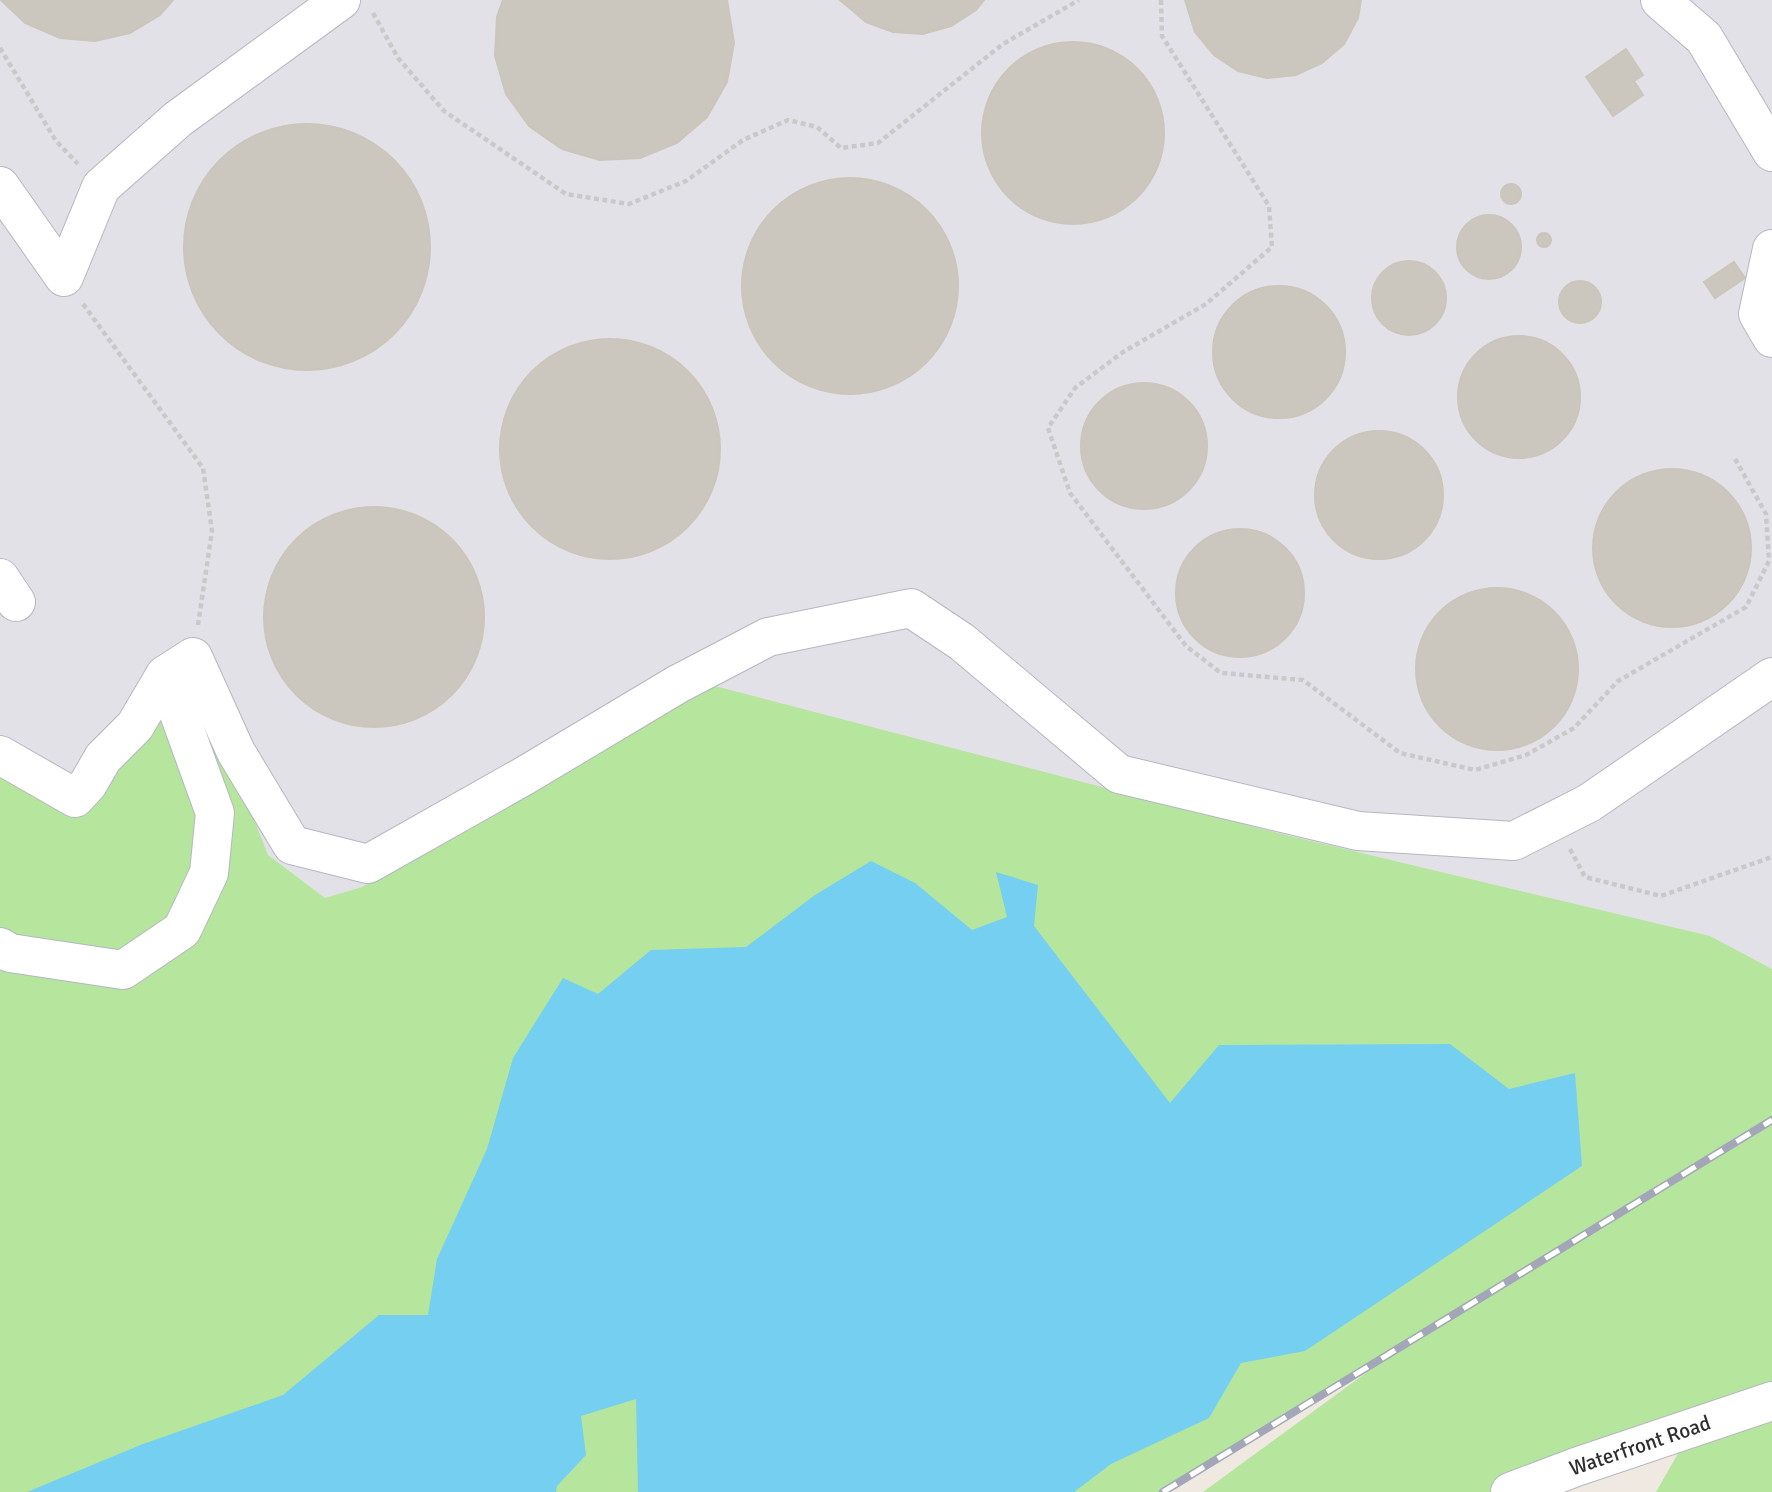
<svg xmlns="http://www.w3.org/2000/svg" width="1772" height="1492" viewBox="0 0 1772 1492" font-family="Signika,sans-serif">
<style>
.industrial{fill:#e3e1e8}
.green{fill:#b6e59e}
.water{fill:#75cff0}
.building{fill:#cbc7bf;stroke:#cbc5ba;stroke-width:2}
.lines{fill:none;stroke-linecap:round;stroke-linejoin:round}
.minor-casing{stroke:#b4b7c1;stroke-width:40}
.path{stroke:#c9c9c9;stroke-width:4.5;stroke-dasharray:5 3.5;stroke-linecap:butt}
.minor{stroke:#fff;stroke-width:38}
.rail-casing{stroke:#a3a6b8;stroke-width:8}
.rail{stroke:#fff;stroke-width:5;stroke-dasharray:16;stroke-linecap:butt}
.labels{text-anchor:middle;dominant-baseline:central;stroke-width:6;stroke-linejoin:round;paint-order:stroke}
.street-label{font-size:21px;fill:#2e2e2e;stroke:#fff}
</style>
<rect width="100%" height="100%" fill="#efe9e1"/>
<path class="industrial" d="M0 0H1772V970L1709 936 1278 833 491 814 362 887 325 898 268 856 234 769 82 807 0 771Z"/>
<path class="green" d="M182 675 234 769 268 855 325 898 362 887 711 685 1278 833 1710 936 1772 969V1492H1656L1692 1429 1510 1492H1203L1411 1340 1163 1492H0V771L82 807Z"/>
<path class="water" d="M871 861 915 883 972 930 1007 917 996 872 1038 885 1034 926 1170 1103 1219 1045 1450 1044 1509 1089 1575 1073 1582 1166 1305 1351 1241 1363 1209 1418 1111 1464 1074 1492H638L636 1399 581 1416 586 1455 557 1486 556 1492H27L143 1444 283 1395 379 1315H428L437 1259 487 1149 513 1058 563 978 598 994 651 950 746 947 815 895Z"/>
<path class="building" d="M1 0H173L160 15 130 33 95 41 60 38 25 23Z
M503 0H727L734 43 727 82 707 117 677 143 640 158 600 160 562 149 529 126 506 94 495 56 497 17Z
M840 0H984L976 10 951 26 923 34 893 32 866 22Z
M1185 0H1361L1358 18 1344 44 1322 63 1296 75 1267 78 1238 71 1214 55 1195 32Z
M982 133a91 91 0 1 1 182 0a91 91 0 1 1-182 0Z
M1626 49 1643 75 1634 81 1643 95 1613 116 1586 77Z
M184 247a123 123 0 1 1 246 0a123 123 0 1 1-246 0Z
M742 286a108 108 0 1 1 216 0a108 108 0 1 1-216 0Z
M1501 194a10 10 0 1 1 20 0a10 10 0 1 1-20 0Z
M1457 247a32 32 0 1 1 64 0a32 32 0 1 1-64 0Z
M1537 240a7 7 0 1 1 14 0a7 7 0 1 1-14 0Z
M1372 298a37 37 0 1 1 74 0a37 37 0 1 1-74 0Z
M1734 262 1745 278 1715 298 1704 282Z
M1559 302a21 21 0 1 1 42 0a21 21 0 1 1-42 0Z
M1213 352a66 66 0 1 1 132 0a66 66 0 1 1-132 0Z
M1458 397a61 61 0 1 1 122 0a61 61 0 1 1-122 0Z
M500 449a110 110 0 1 1 220 0a110 110 0 1 1-220 0Z
M1081 446a63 63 0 1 1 126 0a63 63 0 1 1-126 0Z
M1315 495a64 64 0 1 1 128 0a64 64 0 1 1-128 0Z
M1593 548a79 79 0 1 1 158 0a79 79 0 1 1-158 0Z
M264 617a110 110 0 1 1 220 0a110 110 0 1 1-220 0Z
M1176 593a64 64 0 1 1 128 0a64 64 0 1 1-128 0Z
M1416 669a81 81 0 1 1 162 0a81 81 0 1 1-162 0Z"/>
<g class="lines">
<defs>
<g id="minor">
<path d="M1660 0 1704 38 1772 152"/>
<path d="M0 186 64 277 101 187 178 119 341 0"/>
<path d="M1772 249 1758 314 1772 338"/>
<path d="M0 578 16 602"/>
<path d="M0 755 75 798 88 784 103 758 135 726 165 675 193 657 236 752 292 845 368 864 524 776 678 684 768 637 911 608 962 642 1119 774 1358 831 1514 841 1589 803 1772 677"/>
<path d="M0 947 10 953 123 970 182 930 209 873 215 813 165 675"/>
<path id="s1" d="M1510 1492 1576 1467 1772 1401"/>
</g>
</defs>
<use href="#minor" class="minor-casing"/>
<path class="path" d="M1161 0 1162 36 1269 206 1272 247 1206 304 1123 352 1075 388 1048 428 1070 493 1186 646 1221 673 1303 680 1400 753 1475 770 1526 755 1574 728 1618 681 1746 607 1769 561 1766 514 1734 457
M373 13 398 58 444 111 566 194 629 204 686 181 743 140 788 120 817 127 841 148 878 143 1003 44 1079 0
M0 48 56 141 78 164
M83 304 203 468 212 531 198 625
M1570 849 1585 877 1661 896 1772 857"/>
<use href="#minor" class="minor"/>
<defs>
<path id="rail" d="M1163 1492 1772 1120"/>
</defs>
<use href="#rail" class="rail-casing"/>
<use href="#rail" class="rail"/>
</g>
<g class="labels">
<g class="street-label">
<text stroke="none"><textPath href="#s1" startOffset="138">Waterfront Road</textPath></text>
</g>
</g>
</svg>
